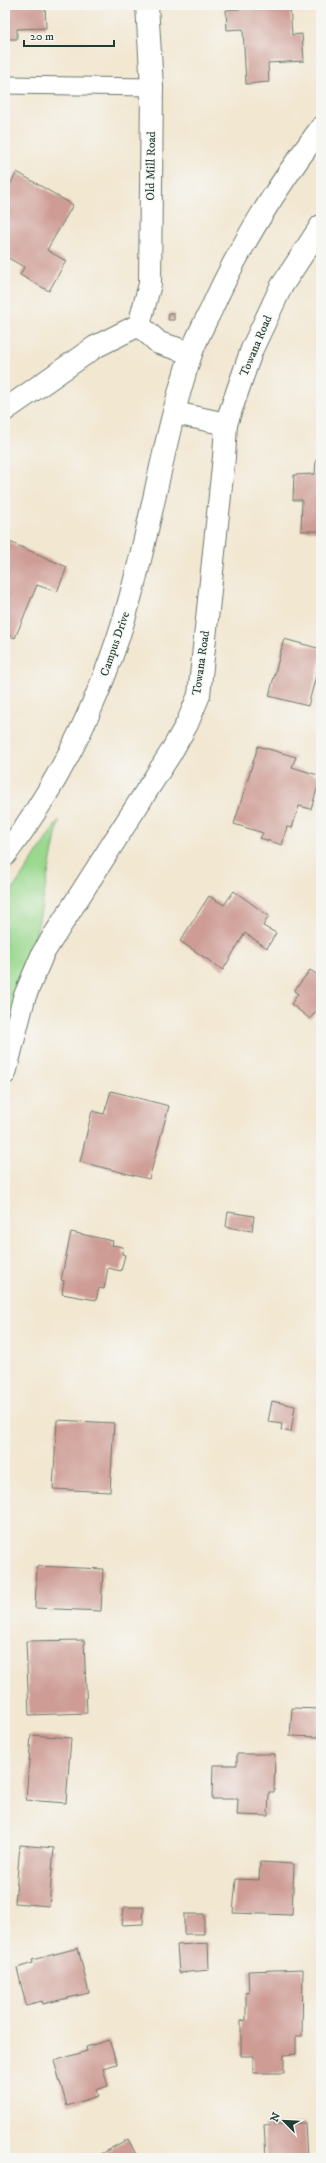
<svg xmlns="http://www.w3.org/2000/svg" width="326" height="2163" viewBox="0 0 326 2163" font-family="'IM FELL DW Pica',serif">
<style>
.green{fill:#99d88d;stroke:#5c8a60}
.building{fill:#ce9c94}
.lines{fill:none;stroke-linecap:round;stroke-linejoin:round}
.service-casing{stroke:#69786b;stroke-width:19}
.minor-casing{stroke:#69786b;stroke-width:24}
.service{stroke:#fff;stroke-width:17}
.minor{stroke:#fff;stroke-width:22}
.labels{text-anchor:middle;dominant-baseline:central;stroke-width:3;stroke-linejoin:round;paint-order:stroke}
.street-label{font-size:12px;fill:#1f3d34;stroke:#f6f6f2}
</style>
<rect width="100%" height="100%" fill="#f6f6f2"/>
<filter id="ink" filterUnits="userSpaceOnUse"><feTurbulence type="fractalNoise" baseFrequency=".025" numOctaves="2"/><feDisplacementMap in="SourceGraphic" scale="8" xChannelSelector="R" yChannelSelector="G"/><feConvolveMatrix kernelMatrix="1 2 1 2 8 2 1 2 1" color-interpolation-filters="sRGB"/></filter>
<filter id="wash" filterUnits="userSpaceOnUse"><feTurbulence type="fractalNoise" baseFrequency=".012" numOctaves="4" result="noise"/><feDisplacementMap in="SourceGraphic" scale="16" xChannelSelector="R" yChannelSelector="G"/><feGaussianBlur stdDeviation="0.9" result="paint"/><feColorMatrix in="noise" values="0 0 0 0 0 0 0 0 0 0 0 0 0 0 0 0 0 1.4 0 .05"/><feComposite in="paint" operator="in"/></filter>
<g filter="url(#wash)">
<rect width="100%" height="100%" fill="#f2e7d1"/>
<path class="green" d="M59 820 5 1089V901Z"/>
<g id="blocks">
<path class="building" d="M5 5H45L46 28 17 29V39H5Z
M290 5 292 35 302 34 304 61 268 63 269 82 246 84 243 29 227 30 226 10Z
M17 172 73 205 47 250 66 261 49 291 20 275 24 267 5 256V193Z
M169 313H174V320H168Z
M321 459V531H301L302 500H293L294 475 315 474 316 460Z
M5 540 67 567 57 592 37 585 15 638 5 634Z
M284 639 321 649V657L308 706 269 696Z
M258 746 296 757 292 767 321 776 311 809 299 806 292 828 287 827 282 845 260 838 263 833 234 824Z
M234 891 269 916 263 926 276 933 267 948 245 933 223 970 180 941 209 896 224 905Z
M310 970 321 977V1008L319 1011 317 1010 310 1019 291 1004 298 994 294 991Z
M111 1091 169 1106 149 1179 80 1162 92 1111 104 1114Z
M228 1212 254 1216 252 1231 226 1227Z
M71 1232 113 1241 112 1245 123 1247 122 1254 125 1255 121 1271 108 1268 104 1289 99 1288 96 1300 62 1294 64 1281 61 1280Z
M272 1401 295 1406 291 1432 281 1430 282 1424 268 1422Z
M57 1420 114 1423 110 1492 53 1489Z
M37 1566 103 1569 101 1611 35 1608Z
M84 1640 87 1713 29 1715 26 1641Z
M292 1708 320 1709 318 1737 290 1736Z
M31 1735 71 1738 66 1803 26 1800Z
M237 1754H275L274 1792H269L268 1816 237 1815 238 1799H212L213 1765H237Z
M20 1845 54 1848 49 1906 15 1903Z
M260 1862 294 1864 292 1915 233 1913 236 1879 259 1880Z
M124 1907H144L143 1924 122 1925Z
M184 1914H204V1934H184Z
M208 1943 209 1970 179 1973 177 1945Z
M78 1948 89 1993 43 2004 42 2001 26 2005 17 1968 33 1963 32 1960Z
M303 1969 302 2036H296V2054L284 2055V2073H253V2056H241V2021L246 2020V1991L249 1992 248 1971Z
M109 2040 117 2064 103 2068 108 2086 96 2090 98 2096 67 2106 54 2061 87 2051 86 2047Z
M305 2123 307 2158H266L264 2125Z
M128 2139 138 2158H93Z"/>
</g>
</g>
<g filter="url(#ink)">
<use href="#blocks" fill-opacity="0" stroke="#69786b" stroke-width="1"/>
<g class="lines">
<defs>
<path id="service" d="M5 85 152 87"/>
<path id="minor" d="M147 5 152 87 150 284 139 325 159 343 191 353
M5 410 95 347 139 325
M175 413 226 424
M5 855C58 785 98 704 124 619 151 532 162 440 191 354 196 339 204 324 211 310 240 244 278 185 321 128
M5 1073 24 998 43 953 170 754 187 724 199 695 224 457 226 424 252 349 281 287 321 226"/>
</defs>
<use href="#service" class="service-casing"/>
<use href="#minor" class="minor-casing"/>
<use href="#service" class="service"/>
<use href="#minor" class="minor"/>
</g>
</g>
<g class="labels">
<g class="street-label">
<text transform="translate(151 166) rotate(-89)">Old Mill Road</text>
<text transform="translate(256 346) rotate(-67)">Towana Road</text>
<text transform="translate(115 644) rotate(-71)">Campus Drive</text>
<text transform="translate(201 663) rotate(-82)">Towana Road</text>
</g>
</g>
<rect width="326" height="2163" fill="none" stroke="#f6f6f2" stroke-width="20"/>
<g transform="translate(284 2121) rotate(294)" stroke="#f6f6f2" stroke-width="3" paint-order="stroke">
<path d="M0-3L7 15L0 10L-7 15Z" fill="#1f3d34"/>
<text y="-6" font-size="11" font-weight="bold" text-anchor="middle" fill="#1f3d34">N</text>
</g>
<path d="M24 40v6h90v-6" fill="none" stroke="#1f3d34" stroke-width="2"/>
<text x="30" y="40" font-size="12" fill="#1f3d34" stroke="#f6f6f2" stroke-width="3" paint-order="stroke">20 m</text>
</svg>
